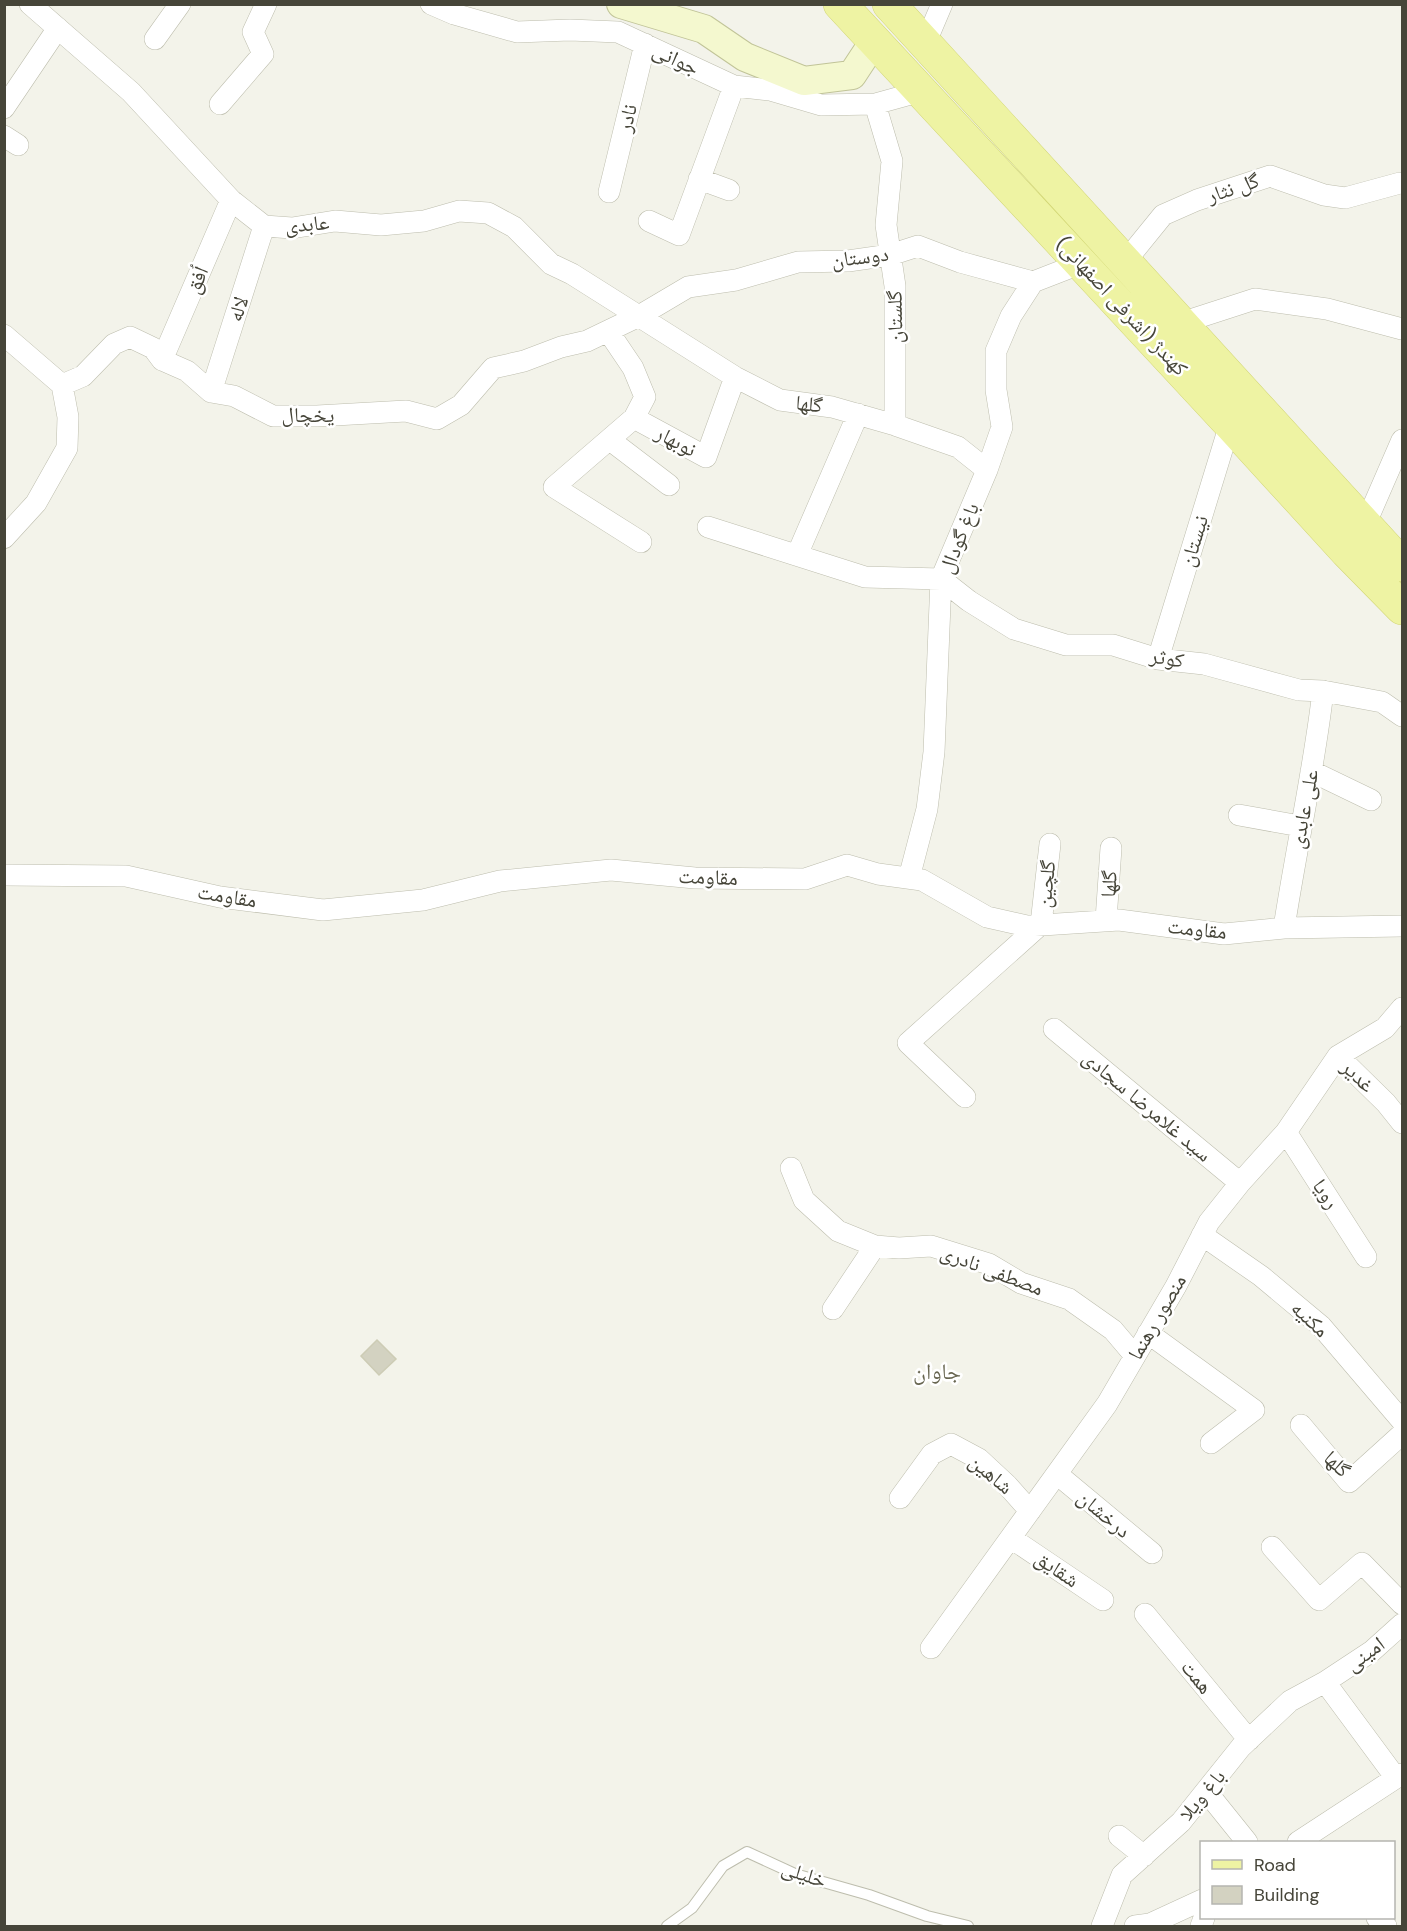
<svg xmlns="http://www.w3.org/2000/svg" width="1407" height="1931" viewBox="0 0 1407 1931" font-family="'DM Sans','Noto Naskh Arabic',sans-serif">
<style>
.building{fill:#d3d2c1;stroke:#cdccb5;stroke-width:1.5}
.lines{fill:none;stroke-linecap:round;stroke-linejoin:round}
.lane-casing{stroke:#bdbdad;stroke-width:12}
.street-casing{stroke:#bdbdad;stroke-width:22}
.secondary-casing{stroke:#c1c498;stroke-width:30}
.primary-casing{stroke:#d2d675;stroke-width:34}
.lane{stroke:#fff;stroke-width:10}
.street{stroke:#fff;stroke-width:21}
.secondary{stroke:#f4f8cf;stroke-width:28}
.primary{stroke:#eef3a3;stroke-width:33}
.labels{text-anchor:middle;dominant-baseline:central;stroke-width:5;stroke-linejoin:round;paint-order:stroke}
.street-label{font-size:21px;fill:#464539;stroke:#fff}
.neighbourhood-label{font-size:22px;fill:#686651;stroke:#fff}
</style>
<rect width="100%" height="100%" fill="#f3f3ea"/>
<path class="building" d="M377 1340 396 1359 379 1375 361 1356Z"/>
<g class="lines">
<defs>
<path id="lane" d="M667 1926 692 1908 723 1866 747 1852 795 1874 869 1895 927 1916 968 1926"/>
<path id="street" d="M30 4 131 92 231 200 264 226 292 228 335 221 381 225 424 221 459 211 488 213 514 227 551 264 572 274 735 377 780 400 832 407 895 425 958 447 987 470
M431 4 454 14 517 32 570 30 618 32 734 86 770 90 821 105 875 104 922 91
M155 39 180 4
M925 44 942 4
M220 104 263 54 253 32 266 4
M875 104 892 161 886 225 895 286V425
M4 108 58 28
M4 136 18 145
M699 179 729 190
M609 192 645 44
M649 221 679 235 734 86
M1124 263 1163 215 1197 200 1270 176 1324 195 1345 198 1400 183
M1181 323 1255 299 1327 309 1402 329
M608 331 633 368 645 397 634 418 554 487 641 542
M4 335 62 385 83 376 114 344 130 337 153 348 162 360 187 371 211 392 234 396 273 416H317L406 411 437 419 461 405 493 368 524 361 561 347 587 341 639 316 688 287 736 280 798 262 848 261 890 255 918 246 960 262 1033 282 1082 263
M162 360 231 200
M211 392 264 226
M634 418 706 457 735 377
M610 440 669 485
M1365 525 1402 440
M708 527 865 577 941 579 969 601 1014 629 1066 645H1113L1158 659 1204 664 1299 690 1323 691 1382 702 1402 716
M4 538 36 503 67 448 68 417 62 385
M797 555 858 414
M1158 659 1230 424
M1311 771 1371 800
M1239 815 1300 826
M4 875 126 876 220 897 323 910 423 900 500 881 611 870 695 878 805 879 847 865 878 874 922 880 987 917 1027 926 1119 920 1224 934 1284 928 1402 926
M909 878 927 809 934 752 941 579 987 470 1002 427 996 390V351L1011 316 1033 282
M1106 920 1111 848
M1284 928C1296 849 1314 770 1323 691
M1054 1029 1240 1183
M1338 1056 1386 1103 1402 1123
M965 1097 908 1043 1041 924 1050 844
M1286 1132 1366 1257
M791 1168 804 1200 838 1231 875 1246 899 1248 931 1246 989 1264 1021 1283 1069 1299 1113 1330 1135 1356
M1202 1235 1261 1276 1321 1326 1402 1421
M833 1309 875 1246
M1148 1333 1254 1410 1211 1443
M1301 1425 1349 1482 1402 1434
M1057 1474 1152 1553
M900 1498 932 1454 951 1444 979 1459 1007 1485 1030 1511
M1011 1538 1103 1600
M1272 1547 1319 1600 1362 1563 1402 1604
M1145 1614 1249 1740
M931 1648 1107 1404 1176 1286 1209 1222 1240 1183 1286 1132 1338 1056 1385 1028 1402 1008
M1325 1682 1396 1778
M1206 1791 1247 1842
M1119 1836 1144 1856
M1298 1842 1402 1774
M1377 1918 1386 1926
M1102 1926 1122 1875 1181 1822 1241 1747 1290 1701 1325 1682 1372 1651 1402 1624
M1135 1926 1150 1924 1202 1900
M1201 1926 1204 1918"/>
<path id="secondary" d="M621 4 704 29 745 57 804 81 852 75 875 40"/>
<path id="primary" d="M840 4 1230 424 1347 552 1402 608
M889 4 1402 565"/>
</defs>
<use href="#lane" class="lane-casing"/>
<use href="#street" class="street-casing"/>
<use href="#secondary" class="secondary-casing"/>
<use href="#primary" class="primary-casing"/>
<use href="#lane" class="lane"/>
<use href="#street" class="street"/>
<use href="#secondary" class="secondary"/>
<use href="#primary" class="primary"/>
</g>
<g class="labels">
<g class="street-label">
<text transform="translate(676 59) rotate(25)">جوانی</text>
<text transform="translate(627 118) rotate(-76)">نادر</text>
<text transform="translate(1233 188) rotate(-18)">گل نثار</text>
<text transform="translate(307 224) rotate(-5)">عابدی</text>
<text transform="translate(860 257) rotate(-7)">دوستان</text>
<text transform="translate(197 280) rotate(-67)">اُفق</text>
<text transform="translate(1122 306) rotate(47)">کهندژ (اشرفی اصفهانی)</text>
<text transform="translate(238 309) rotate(-72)">لاله</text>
<text transform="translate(895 317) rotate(-91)">گلستان</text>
<text transform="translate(809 404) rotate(7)">گلها</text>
<text x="308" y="415">یخچال</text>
<text transform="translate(676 441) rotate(28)">نوبهار</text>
<text transform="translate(959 538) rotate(-68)">باغ گودال</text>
<text transform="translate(1194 541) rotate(-73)">نیستان</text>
<text transform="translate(1167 658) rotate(10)">کوثر</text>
<text transform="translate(1304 809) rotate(-79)">علی عابدی</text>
<text transform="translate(708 877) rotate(2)">مقاومت</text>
<text transform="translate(1046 884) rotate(-84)">گلچین</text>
<text transform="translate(1109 884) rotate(-86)">گلها</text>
<text transform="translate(227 896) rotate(9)">مقاومت</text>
<text transform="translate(1197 929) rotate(6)">مقاومت</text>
<text transform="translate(1358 1076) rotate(44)">غدیر</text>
<text transform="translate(1147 1106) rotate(40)">سید غلامرضا سجادی</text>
<text transform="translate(1326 1194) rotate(57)">رویا</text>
<text transform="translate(992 1270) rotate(21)">مصطفی نادری</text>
<text transform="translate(1157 1317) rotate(-60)">منصور رهنما</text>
<text transform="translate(1310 1319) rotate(43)">مکنیه</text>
<text transform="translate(1337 1464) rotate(44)">گلها</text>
<text transform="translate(991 1474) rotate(40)">شاهین</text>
<text transform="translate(1104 1514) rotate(40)">درخشان</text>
<text transform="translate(1057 1569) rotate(34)">شقایق</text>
<text transform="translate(1365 1654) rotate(-36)">امینی</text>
<text transform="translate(1197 1677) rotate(51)">همت</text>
<text transform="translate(1202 1795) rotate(-50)">باغ ویلا</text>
<text transform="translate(804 1874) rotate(19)">خلیلی</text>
</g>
<g class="neighbourhood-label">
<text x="937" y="1371">جاوان</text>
</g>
</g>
<rect width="1407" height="1931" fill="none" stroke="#464539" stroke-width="12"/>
<rect x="1200" y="1841" width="195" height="78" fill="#ffffff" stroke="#b5b5b0" stroke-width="1.5"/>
<rect x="1212" y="1860" width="30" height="9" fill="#eef3a3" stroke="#b5b5b0" stroke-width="1.5"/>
<text x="1254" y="1871" font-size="18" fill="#464539">Road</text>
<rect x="1212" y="1886" width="30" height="18" fill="#d3d2c1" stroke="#b5b5b0" stroke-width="1.5"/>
<text x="1254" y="1901" font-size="18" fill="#464539">Building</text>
</svg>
